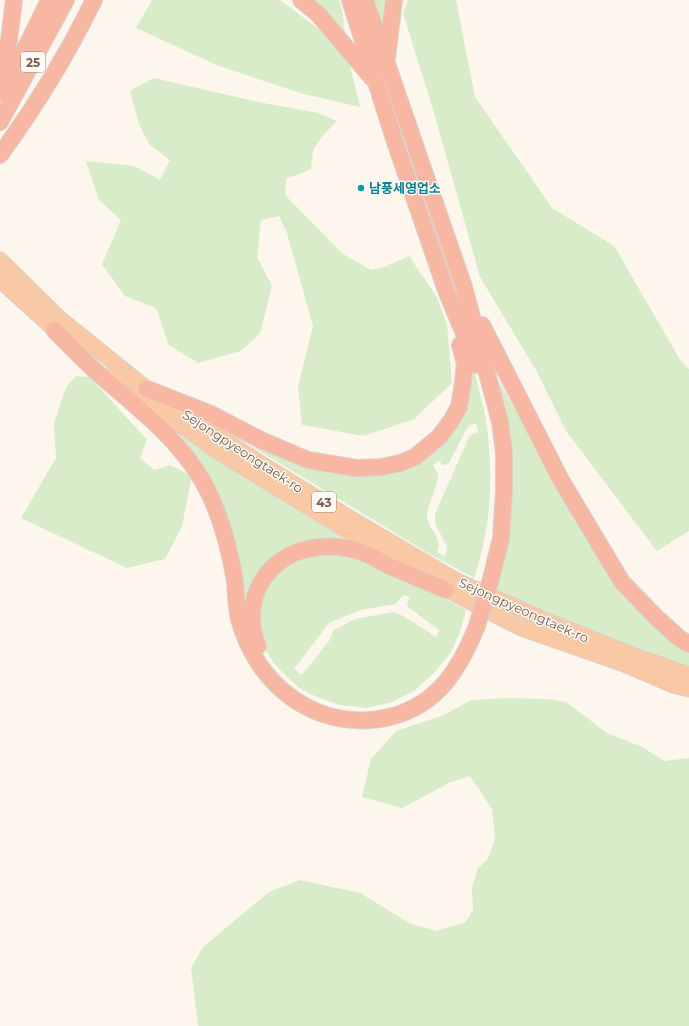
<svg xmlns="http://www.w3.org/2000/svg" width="689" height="1026" viewBox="0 0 689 1026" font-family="Montserrat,'Noto Sans KR',sans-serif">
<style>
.green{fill:#d8ecc9;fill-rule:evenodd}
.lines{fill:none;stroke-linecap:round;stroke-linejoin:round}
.trunk-casing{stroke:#dad1cd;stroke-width:17}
.motorway-casing{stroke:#dad1cd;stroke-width:18}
.trunk{stroke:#f9c8a4;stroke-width:15}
.motorway{stroke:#f7b7a3;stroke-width:16}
.motorway-bridge-casing{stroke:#dad1cd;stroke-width:18;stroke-linecap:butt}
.motorway-bridge{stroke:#f7b7a3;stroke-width:16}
.culture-dot{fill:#0f9aa8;stroke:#fffaf3;stroke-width:1.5}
.labels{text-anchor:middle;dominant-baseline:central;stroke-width:3;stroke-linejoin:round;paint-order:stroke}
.shield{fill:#fffaf3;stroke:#a28b7f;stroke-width:1}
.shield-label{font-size:12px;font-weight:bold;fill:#7a5c4d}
.culture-label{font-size:13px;font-weight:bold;fill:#0d838f;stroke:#fffaf3;text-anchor:start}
.street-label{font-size:13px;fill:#7a5c4d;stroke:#fffaf3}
</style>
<rect width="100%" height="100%" fill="#fdf6ec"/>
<path class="green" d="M152 0H280L346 49 360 107 300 93 219 66 136 28Z
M308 0H339L343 15 345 39Z
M372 0H385L382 29Z
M408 0H456L475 97 552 208 614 246 682 363 689 369V531L657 551 566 431 536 370 480 277 433 109 403 13Z
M154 78 258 102 318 113 337 121 323 135 313 150 311 169 300 174 286 178 285 195 343 254 371 270 385 267 409 256 436 296 447 324 452 383 414 419 364 436 302 425 298 387 313 326 287 233 279 216 261 220 257 257 272 286 260 333 241 351 198 363 169 345 156 308 125 296 102 264 121 220 99 200 86 161 134 166 160 180 170 160 149 144 139 124 130 91Z
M474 370C478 385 482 400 485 415 494 469 492 526 474 578L428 553 210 421 292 458 404 467 465 401ZM476 423 478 432 473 434 469 437 435 514V523L447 547V551L444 556 437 552C444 538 427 529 427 515 428 503 439 484 438 476 438 472 435 469 433 465L440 460 441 464 445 465 449 463 466 430 470 425Z
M495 374 559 488 674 643 689 652V670L571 625 496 589 506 541Z
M76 376 90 377 147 440 140 458 154 470 170 465 192 476 182 526 165 559 127 568 21 518 56 458 54 424 66 387Z
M179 433 354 543 291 547 247 617 232 530 207 472Z
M347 552 438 595 466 610 460 632 451 652 435 672 415 690 392 702 367 708 339 705 310 694 298 687 282 672 273 662 266 650 259 633V601L274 573 301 556ZM404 595 410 598 407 603 408 607 439 630 436 637 405 617 394 612 355 619 334 630 329 641 302 675 294 669 329 623 360 610 395 604Z
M508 698 547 699 566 702 607 733 642 747 664 761 689 758V1026H198L191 968 203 947 269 892 300 880 360 893 411 924 436 931 466 922 473 910 472 888 478 868 487 860 495 840 492 809 470 776 449 783 402 808 362 797 371 759 396 731 444 715 471 700Z"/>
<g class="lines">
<defs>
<path id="trunk" d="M0 260 59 318 147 389 263 465 353 520 457 581 547 621 632 655 689 675
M0 280 63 337
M111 376 125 386 225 456 412 570
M436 584 521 628 624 664 673 685 689 689"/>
<path id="motorway" d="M301 0 318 14 372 78
M350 0 395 142 447 293 477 365
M365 0 464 287 500 422 504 453V491L501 538 492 575
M387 58 394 0
M0 71 9 40 14 0
M0 93 29 41 49 0
M0 122 66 0
M0 155C36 106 67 55 94 0
M482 325 561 480 622 582 655 616 679 638 689 644
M54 330C69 345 83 360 99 374 135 406 177 437 202 480 220 511 229 546 235 581 236 594 236 607 239 619 256 683 312 729 380 719 434 710 458 673 477 626
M147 389 211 414 261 440 308 460 356 468 381 467 400 463 415 457 439 437 451 421 459 407 463 382 465 364 460 345
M258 646C249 626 250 600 262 581 283 547 326 540 362 552 373 556 382 563 392 567 410 575 428 582 446 590"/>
</defs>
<use href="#trunk" class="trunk-casing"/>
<use href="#motorway" class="motorway-casing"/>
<use href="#trunk" class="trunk"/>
<use href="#motorway" class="motorway"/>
<defs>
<path id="motorway-bridge" d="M477 626 492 575"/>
</defs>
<use href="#motorway-bridge" class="motorway-bridge-casing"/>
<use href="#motorway-bridge" class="motorway-bridge"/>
</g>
<circle class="culture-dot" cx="361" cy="188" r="4"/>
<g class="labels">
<g class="shield">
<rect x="21" y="52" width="24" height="20" rx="3"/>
<rect x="312" y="492" width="24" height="20" rx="3"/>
</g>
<g class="shield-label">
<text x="33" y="62">25</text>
<text x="324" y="502">43</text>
</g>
<g class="culture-label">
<text x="369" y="188">남풍세영업소</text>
</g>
<g class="street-label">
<text transform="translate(243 451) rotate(33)">Sejongpyeongtaek-ro</text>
<text transform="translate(524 610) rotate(24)">Sejongpyeongtaek-ro</text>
</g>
</g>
</svg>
